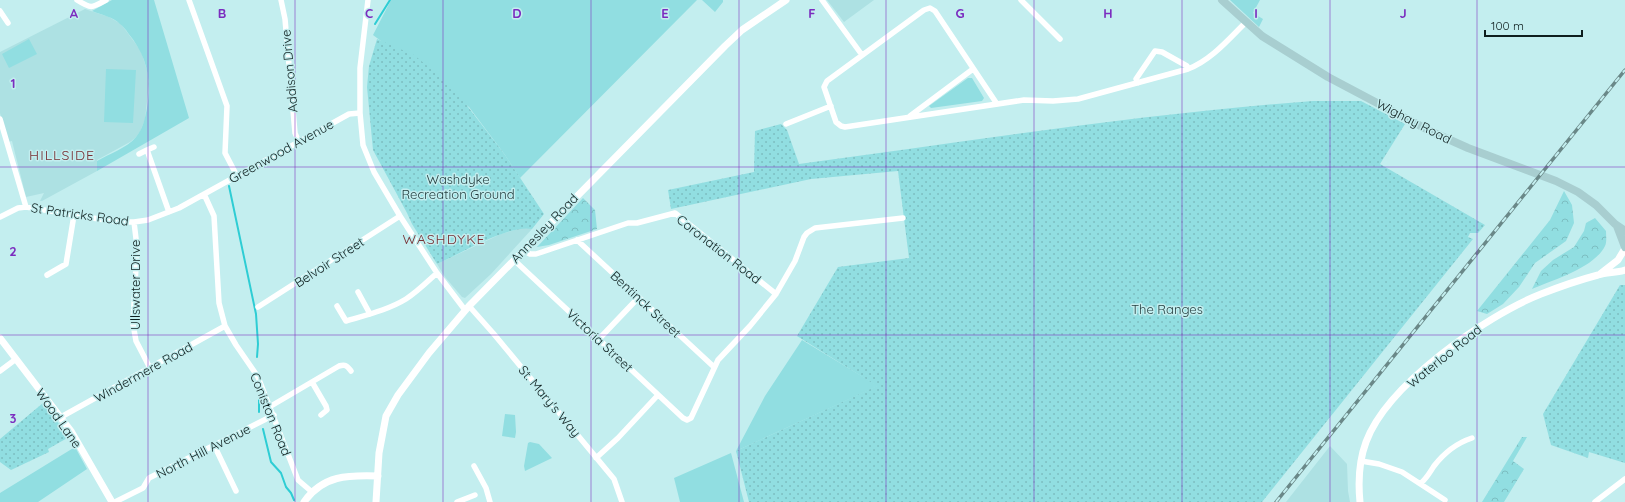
<svg xmlns="http://www.w3.org/2000/svg" width="1625" height="502" viewBox="0 0 1625 502" font-family="Quicksand,sans-serif">
<style>
.built{fill:#ade1e3}
.green{fill:#91dee1}
.forest{fill:url(#forest-crowns)}
.park{fill:url(#park-dots)}
.lines{fill:none;stroke-linecap:round;stroke-linejoin:round}
.stream{stroke:#2ecdd4;stroke-width:2}
.minor{stroke:#fff;stroke-width:5.5}
.tertiary{stroke:#fff;stroke-width:7}
.secondary{stroke:#a8ced0;stroke-width:8}
.rail-casing{stroke:#6a8888;stroke-width:3.5}
.rail{stroke:#c3eeef;stroke-width:2;stroke-dasharray:6;stroke-linecap:butt}
.grid{fill:none;stroke:#7b2cbf;stroke-width:1;stroke-opacity:0.55}
.labels{text-anchor:middle;dominant-baseline:central;stroke-width:3;stroke-linejoin:round;paint-order:stroke}
.street-label{font-size:13px;fill:#0e1e1e;stroke:#c3eeef}
.park-label{font-size:13px;fill:#1f3839;stroke:#c3eeef}
.neighbourhood-label{font-size:14px;letter-spacing:1px;fill:#773034;stroke:#c3eeef}
.grid-label{font-size:13px;text-anchor:middle;font-weight:bold;fill:#7b2cbf;stroke:#c3eeef;stroke-width:3;stroke-linejoin:round;paint-order:stroke}
</style>
<defs>
<pattern id="forest-crowns" width="20" height="18" patternUnits="userSpaceOnUse"><rect width="20" height="18" fill="#91dee1"/><path d="M2 6a3 3 0 1 1 6 0M12 15a3 3 0 1 1 6 0" fill="none" stroke="#7cbec1"/></pattern>
<pattern id="park-dots" width="8" height="8" patternUnits="userSpaceOnUse"><rect width="8" height="8" fill="#91dee1"/><path d="M2 2h.1M6 6h.1" fill="none" stroke="#7cbec1" stroke-width="1.8" stroke-linecap="round"/></pattern>
</defs>
<rect width="100%" height="100%" fill="#c3eeef"/>
<path class="built" d="M827 0H874L844 22Z
M85 9 109 17 121 24 141 51 147 70 149 84 145 119 140 132 135 138 130 142 97 160V171L42 201H40L44 193 26 197 12 141 8 142 0 113V52Z
M525 227 532 229 491 274 465 298 462 297 445 277 437 264 501 234Z
M1330 446 1347 464 1348 491 1350 502H1286Z"/>
<path class="green" d="M112 0H154L189 118 97 171V161C109 154 127 148 136 137 143 129 145 118 147 108 152 79 147 56 128 33 126 30 123 26 120 24 113 17 102 15 92 11Z
M391 0H697L520 178 505 155 469 107 373 35Z
M702 0H723V2L715 12Z
M1230 0H1260L1253 13 1263 19 1259 27Z
M29 39 37 54 9 68 2 54Z
M106 69 136 70 133 123 104 122Z
M968 78H972L984 98 982 101 931 108 929 106Z
M802 340 878 386 736 451 765 396Z
M505 414 515 415 516 432 515 438 502 436Z
M530 442 539 444 552 458 525 471 524 466 528 443Z
M75 447 87 469 38 502H0V493Z
M731 453 744 502H680L674 478Z"/>
<path class="forest" d="M1564 191 1572 205 1574 223 1566 241 1535 263 1519 287 1503 304 1487 314 1477 311 1550 220Z
M583 198 595 210 597 229 549 245 537 247Z
M1595 218 1606 231C1606 236 1607 242 1605 246 1594 268 1553 280 1532 289L1541 271 1553 260 1574 247 1584 231 1586 223Z
M1522 437H1527L1513 461 1524 469 1504 502H1482Z"/>
<path class="park" d="M377 39 414 55 452 86 505 155 544 214 532 229C509 224 460 254 437 264L412 224 407 213 373 150 367 87 369 66Z
M1313 101H1361L1405 124 1380 164 1485 225 1478 233H1470L1468 237 1473 239 1262 502H749L736 451 877 386 797 336 838 267 909 258 898 171 811 179 671 209 668 190 754 172 755 131 781 124 787 130 799 164C970 141 1141 114 1313 101Z
M1620 285H1625V463L1589 452 1588 458 1551 445 1543 414Z
M43 403 69 437 48 449 49 452 11 470 0 462V439Z"/>
<g class="lines">
<path class="stream" d="M375 24 390 0
M229 186 256 314 258 344 257 357
M259 396V412
M263 429 271 462 281 473 286 487 291 493 294 500"/>
<path class="minor" d="M77 0C91 9 92 8 106 0
M189 0 227 106 225 153 237 176
M281 0 285 19 295 133 299 142
M368 0 360 68V113L363 145 374 172 400 216 437 273 465 310
M822 0 862 55
M1021 0 1060 39
M0 11 8 23
M1138 83 1136 79 1155 51 1162 52 1187 66 1188 69
M997 104 935 11 930 8 924 10 827 81 824 87 836 122 841 126 845 127 1024 100 1053 101 1078 99 1188 69C1211 60 1228 40 1245 23
M910 116 973 69
M0 119 26 207
M786 124 831 106
M154 147 147 150 169 212
M139 154 147 150
M204 194 214 216 219 303 225 326 236 345 258 377 298 480 312 492
M0 217 18 208 26 207 117 222H134L148 220 179 208 349 114 360 113
M134 222 137 247 133 324 136 341 150 368
M577 240 714 367
M523 250 530 254H536L628 223H637L675 213 776 294
M514 260 683 418 687 420 691 418 718 360 750 326 776 294 795 261 804 237 807 233 815 228 903 218
M47 275 66 264 74 215
M358 292 370 314
M337 306 346 321C366 315 388 310 406 299 417 292 427 282 437 273
M469 306 493 333 614 479 622 502
M258 307 400 216
M599 339 639 297
M0 371 16 359
M312 382 326 406 327 410 321 415
M271 406 339 366C346 364 347 366 351 371
M61 417 225 326
M214 445 236 491
M596 458 618 438 658 395
M1361 461 1379 464 1402 472 1445 500
M474 466 486 488 490 502
M1421 483C1427 478 1430 472 1434 466 1444 453 1457 443 1472 438
M115 502 143 488 149 478 274 415
M457 502 475 495
M1595 502 1625 479"/>
<path class="tertiary" d="M1600 274 1618 260 1624 250
M0 338 71 431 112 502
M304 502C323 475 348 475 378 476
M376 502 379 453 386 416 398 395 429 353 469 306 725 46 742 30 786 0
M1360 502C1358 482 1359 461 1366 442 1387 385 1485 316 1541 294 1559 287 1579 280 1598 275 1607 272 1616 273 1625 270"/>
<path class="secondary" d="M1222 0 1262 36 1328 77 1430 131 1468 148 1556 181 1578 192 1596 205 1615 224 1625 231
M1617 226 1625 247"/>
<defs>
<path id="rail" d="M1276 502 1625 70"/>
</defs>
<use href="#rail" class="rail-casing"/>
<use href="#rail" class="rail"/>
</g>
<path class="grid" d="M148 0V502M295 0V502M443 0V502M591 0V502M739 0V502M886 0V502M1034 0V502M1182 0V502M1330 0V502M1477 0V502M0 167H1625M0 335H1625"/>
<g class="labels">
<g class="street-label">
<text transform="translate(289 71) rotate(-95)">Addison Drive</text>
<text transform="translate(1414 121) rotate(27)">Wighay Road</text>
<text transform="translate(281 151) rotate(-29)">Greenwood Avenue</text>
<text transform="translate(80 214) rotate(8)">St Patricks Road</text>
<text transform="translate(544 228) rotate(-46)">Annesley Road</text>
<text transform="translate(719 249) rotate(38)">Coronation Road</text>
<text transform="translate(329 262) rotate(-33)">Belvoir Street</text>
<text transform="translate(135 285) rotate(-90)">Ullswater Drive</text>
<text transform="translate(646 304) rotate(43)">Bentinck Street</text>
<text transform="translate(600 340) rotate(43)">Victoria Street</text>
<text transform="translate(1444 356) rotate(-39)">Waterloo Road</text>
<text transform="translate(143 372) rotate(-29)">Windermere Road</text>
<text transform="translate(550 401) rotate(50)">St. Mary's Way</text>
<text transform="translate(271 414) rotate(68)">Coniston Road</text>
<text transform="translate(59 418) rotate(55)">Wood Lane</text>
<text transform="translate(203 451) rotate(-27)">North Hill Avenue</text>
</g>
<g class="park-label">
<text x="458" y="179">Washdyke<tspan x="458" dy="15">Recreation Ground</tspan></text>
<text x="1167" y="309">The Ranges</text>
</g>
<g class="neighbourhood-label">
<text x="62" y="155">HILLSIDE</text>
<text x="444" y="239">WASHDYKE</text>
</g>
</g>
<g class="grid-label">
<text x="74" y="18">A</text>
<text x="222" y="18">B</text>
<text x="369" y="18">C</text>
<text x="517" y="18">D</text>
<text x="665" y="18">E</text>
<text x="812" y="18">F</text>
<text x="960" y="18">G</text>
<text x="1108" y="18">H</text>
<text x="1256" y="18">I</text>
<text x="1403" y="18">J</text>
<text x="13" y="88">1</text>
<text x="13" y="256">2</text>
<text x="13" y="423">3</text>
</g>
<path d="M1485 30v6h97v-6" fill="none" stroke="#0e1e1e" stroke-width="2"/>
<text x="1491" y="30" font-size="12" fill="#0e1e1e" stroke="#c3eeef" stroke-width="3" paint-order="stroke">100 m</text>
</svg>
